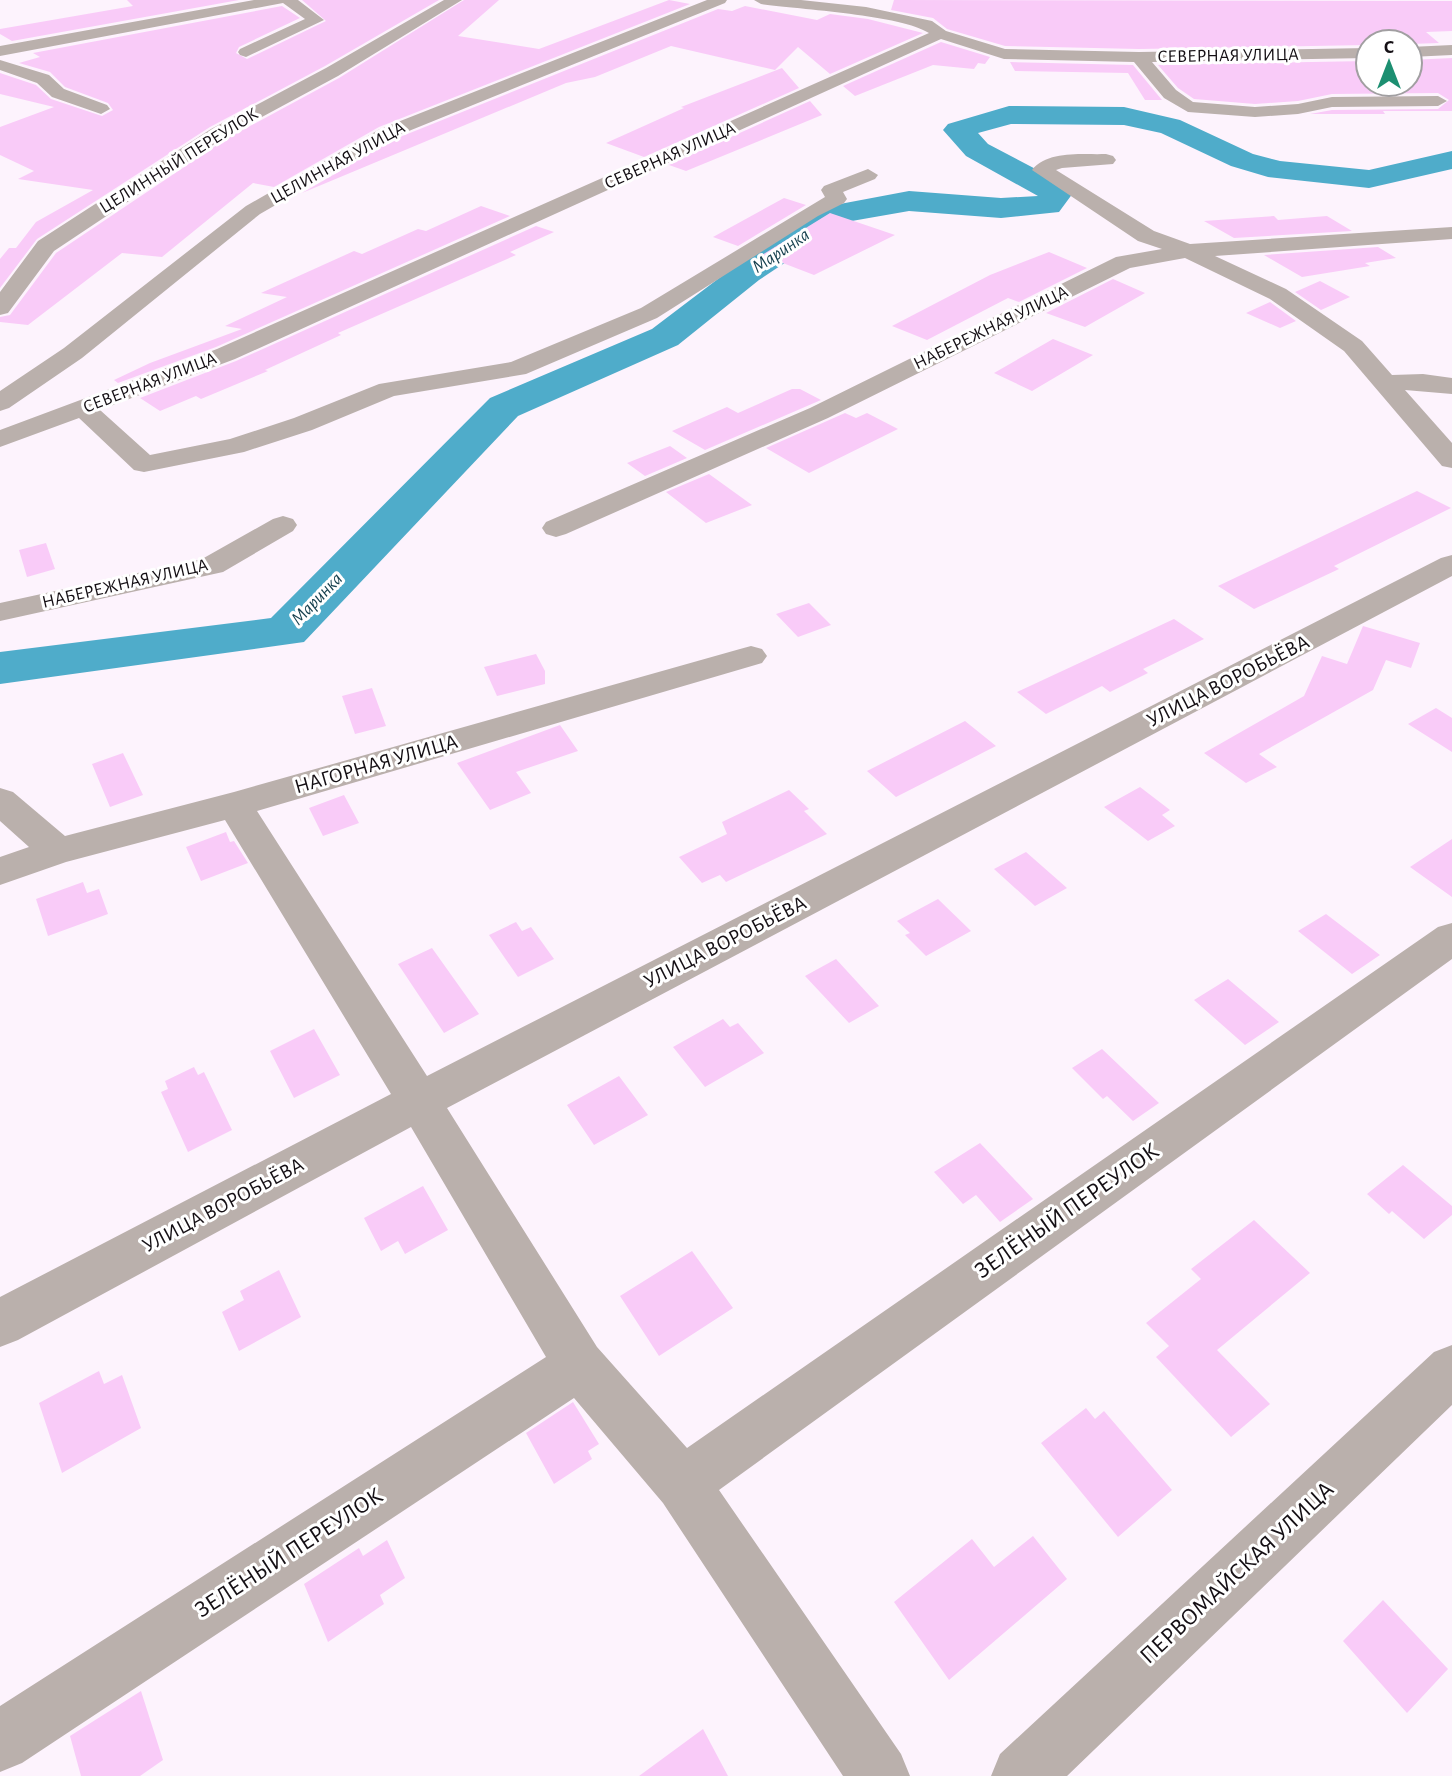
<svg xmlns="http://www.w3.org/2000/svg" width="1452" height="1776" viewBox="0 0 1452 1776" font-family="'Alegreya Sans',sans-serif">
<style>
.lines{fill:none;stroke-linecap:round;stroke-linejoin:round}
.river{fill:#4facca;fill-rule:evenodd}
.building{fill:#f9cbf8}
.minor{fill:#bab0ac;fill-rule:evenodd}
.labels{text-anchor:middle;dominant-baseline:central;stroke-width:6;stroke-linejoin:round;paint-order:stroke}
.far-street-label{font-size:18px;fill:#140f14;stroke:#fff}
.far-water-label{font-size:19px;font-style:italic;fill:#17414f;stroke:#fff}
.street-label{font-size:21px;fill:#140f14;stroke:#fff}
.near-street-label{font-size:24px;fill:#140f14;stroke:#fff}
</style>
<rect width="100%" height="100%" fill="#fdf3fd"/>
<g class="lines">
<path class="river" d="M1009 106 1124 107 1180 120 1253 154 1280 161 1369 170 1452 151V169L1369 188 1268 177 1231 166 1161 133 1124 125 1011 124 978 133 988 144 1068 186 1073 193 1059 212 1001 218 909 211 846 222 759 280 678 345 518 416 304 642 0 684V652L271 618 490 398 652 329 735 266 824 207 909 191 1001 198 1038 196 966 156 943 130 948 124Z"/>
</g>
<path class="building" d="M127 0H239L12 41 0 34V29L133 6Z
M302 0H439L325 66 210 127 37 239 0 288V259L9 248H16L36 222 93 190 18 179 34 171 0 155V127L54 107 0 94V73L36 85 51 99 102 116 113 110 108 103 65 87 50 72 19 63 40 57 33 53 282 6 300 18 239 47 236 53 247 59 326 21Z
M464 0H499L458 36 539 49 669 0 690 4 379 127 274 187 253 183 162 257 122 253 28 325 0 322V317L10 315 56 253 226 139 339 78Z
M894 0 1452 1V31L1426 32 1439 43 1410 44V42H1368V45L1139 49 1005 46 947 29 933 18 891 10Z
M745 6 817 20 830 14 868 19 923 33 830 74 798 47 775 70 671 46 595 77 566 83 302 193 395 139 718 9 732 11Z
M941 42 990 57 985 64 978 63 974 69 933 65 855 96 843 86Z
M1452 58V111H1383L1385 114H1310L1332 110 1438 109 1449 100 1438 93 1332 94 1298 101 1255 104 1194 99 1178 88 1158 65 1368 61V84H1410V60Z
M1010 62 1133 65 1162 100H1145L1128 73 1015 71Z
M782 68 799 88 644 157 606 143 684 108 681 107Z
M810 101 822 115 686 171 669 165Z
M784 198 806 205 738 246 713 237Z
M481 206 510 216 216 347 118 383 114 380 150 363 242 329 225 326 287 297 261 293 354 251 362 254 418 229 426 231Z
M830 213 895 235 814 275 762 255Z
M1274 216 1278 220 1327 216 1352 231 1234 238 1204 221Z
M536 226 554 232 510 252 516 255 338 333 341 335 265 370 268 371 201 399 196 396 160 411 140 398 236 361Z
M1378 247 1396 258 1365 263 1370 266 1302 277 1264 255Z
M1049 252 1087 268 1019 302 1008 298 927 340 892 326 990 275Z
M1113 279 1145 293 1085 327 1046 313Z
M1320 281 1350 297 1321 310 1295 292Z
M1270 302 1296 321 1280 328 1246 313Z
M1053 339 1093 355 1032 391 994 373Z
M792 389H800L821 400 705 450 672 431 727 407 738 413Z
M845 413 856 418 867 413 898 429 809 473 766 448Z
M670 446 687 458 645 476 627 463Z
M709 474 752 505 706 523 666 492Z
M1417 491 1451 508 1334 566 1339 569 1254 609 1218 586Z
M46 543 55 569 27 577 19 550Z
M809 603 831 625 798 637 776 614Z
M1174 619 1204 639 1143 669 1148 673 1110 692 1102 686 1046 714 1017 692Z
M1363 626 1420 643 1411 668 1386 660 1373 690 1259 754 1277 767 1246 783 1204 753 1304 696 1322 656 1347 664Z
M536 654 545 671V684L497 696 484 667Z
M372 688 386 726 355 734 342 696Z
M1436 708 1452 718V752L1408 724Z
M965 721 996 746 896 797 867 771Z
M560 725 578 751 516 772 531 793 490 810 457 763Z
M123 753 143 795 110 807 92 764Z
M1140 787 1170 810 1162 815 1175 826 1148 841 1104 807Z
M789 790 809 809 804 811 827 834 726 882 720 875 702 883 679 857 727 834 722 822Z
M344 795 359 823 323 836 309 808Z
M226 832 230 842 234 841 248 863 201 881 186 847Z
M1452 839V897L1410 867Z
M1026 852 1067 888 1035 906 994 869Z
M83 882 87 893 99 889 108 914 48 936 36 899Z
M938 899 971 931 926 956 905 935 910 933 897 921Z
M1326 914 1380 955 1352 974 1298 931Z
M516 922 522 931 531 927 554 959 518 977 489 935Z
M432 948 479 1014 444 1033 398 964Z
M836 959 879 1006 849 1023 805 976Z
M1228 979 1279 1022 1245 1045 1194 1000Z
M723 1019 730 1027 738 1023 764 1053 705 1087 673 1047Z
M314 1029 340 1075 294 1098 270 1051Z
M1102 1049 1159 1103 1133 1121 1107 1096 1103 1099 1072 1068Z
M194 1067 198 1075 204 1072 232 1130 188 1152 161 1092 168 1089 165 1081Z
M619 1076 648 1115 594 1145 567 1105Z
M980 1143 1033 1199 1000 1222 976 1195 963 1204 934 1172Z
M1403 1165 1452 1206V1215L1424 1239 1392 1211 1389 1214 1367 1194Z
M423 1186 448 1230 405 1254 398 1241 381 1251 364 1218Z
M1254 1220 1310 1273 1217 1350 1270 1404 1231 1437 1156 1357 1169 1346 1146 1323 1201 1279 1191 1269Z
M692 1251 733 1308 659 1356 620 1296Z
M279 1270 301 1317 239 1351 222 1312 244 1300 240 1291Z
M99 1371 104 1384 122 1375 141 1428 62 1473 39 1403Z
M573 1402 599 1444 588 1451 592 1459 554 1484 526 1433Z
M1086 1408 1095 1419 1104 1411 1172 1490 1118 1537 1041 1443Z
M1033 1536 1067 1579 949 1680 894 1602 972 1539 994 1567Z
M387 1540 405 1578 380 1595 384 1604 328 1642 304 1584 359 1548 363 1556Z
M1383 1600 1448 1669 1407 1713 1343 1641Z
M141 1691 163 1760 140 1776H81L70 1736Z
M703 1729 728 1776H639Z"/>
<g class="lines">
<path class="minor" d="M254 0H298L324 20 246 57 240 55 238 52 240 49 305 19 283 3 0 56V46Z
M444 0H462L338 76 225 137 54 251 8 313 0 315V292L38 241 211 129 326 68Z
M707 0H727L725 3 394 137 260 214 82 358 9 408 0 411V391L64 348 246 206 380 129Z
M754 0H801L866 7 932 21 946 31 1005 49 1139 52 1368 48V58L1152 62 1176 90 1193 102 1255 107 1298 104 1332 97 1438 96 1447 101 1438 106 1332 107 1298 114 1255 117 1188 112 1164 98 1134 62 1004 59 941 39 235 359 100 410 150 455 230 439 294 418 379 384 511 362 641 308 825 197 821 190 824 186 868 169 878 175 875 179 843 192 847 199 844 203 818 216 657 318 526 374 394 396 312 430 244 452 144 472 134 470 79 418 0 447V430L217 349 929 33C903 15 797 9 761 4Z
M1452 45V55L1410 57V47Z
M0 60 49 75 64 89 107 105 110 109 101 114 52 97 37 83 0 70Z
M1106 154 1113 156 1116 160 1113 164 1062 168 1056 170 1154 231 1190 244 1452 227V239L1215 256 1286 289 1362 341 1392 375 1423 374 1452 378V394L1405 390 1452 443V468L1442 466 1344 351 1270 299 1185 258 1130 268 828 418 566 534 556 537 546 534 542 528 546 522 810 408 1116 257 1162 249 1138 241 1032 170C1048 150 1083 155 1106 154Z
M283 516 293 519 297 525 293 531 223 572 0 621V603L202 559 273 519Z
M1452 555V576L447 1108 597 1347 687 1448 1438 927 1452 923V959L719 1490 901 1754 910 1776H843L663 1503 574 1398 22 1763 0 1772V1706L546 1357 411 1127 18 1340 0 1347V1297L391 1094 225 820 66 862 0 885V857L29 847 0 821V788L13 792 65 836 234 792 740 649 751 646 762 649 767 656 762 663 257 811 427 1076 1441 558Z
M1452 1345V1405L1067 1776H991L1000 1754 1434 1352Z"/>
</g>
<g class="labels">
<g class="far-street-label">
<text transform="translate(1228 56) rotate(-1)">СЕВЕРНАЯ УЛИЦА</text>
<text transform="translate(670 156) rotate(-24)">СЕВЕРНАЯ УЛИЦА</text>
<text transform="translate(179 161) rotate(-32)">ЦЕЛИННЫЙ ПЕРЕУЛОК</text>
<text transform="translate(338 163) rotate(-29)">ЦЕЛИННАЯ УЛИЦА</text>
<text transform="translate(991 328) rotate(-26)">НАБЕРЕЖНАЯ УЛИЦА</text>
<text transform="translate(150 383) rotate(-21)">СЕВЕРНАЯ УЛИЦА</text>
<text transform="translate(125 584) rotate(-13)">НАБЕРЕЖНАЯ УЛИЦА</text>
</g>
<g class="far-water-label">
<text transform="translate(781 251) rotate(-34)">Маринка</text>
<text transform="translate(317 599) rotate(-46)">Маринка</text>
</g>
<g class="street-label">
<text transform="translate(1228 681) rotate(-27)">УЛИЦА ВОРОБЬЁВА</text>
<text transform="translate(376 764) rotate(-16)">НАГОРНАЯ УЛИЦА</text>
<text transform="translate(725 942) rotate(-27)">УЛИЦА ВОРОБЬЁВА</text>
<text transform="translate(223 1205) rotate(-28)">УЛИЦА ВОРОБЬЁВА</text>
</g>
<g class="near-street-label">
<text transform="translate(1067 1211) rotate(-35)">ЗЕЛЁНЫЙ ПЕРЕУЛОК</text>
<text transform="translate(289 1553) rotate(-33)">ЗЕЛЁНЫЙ ПЕРЕУЛОК</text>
<text transform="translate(1237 1573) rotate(-43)">ПЕРВОМАЙСКАЯ УЛИЦА</text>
</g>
</g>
<g transform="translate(1389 63)"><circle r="33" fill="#ffffff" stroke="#a19fa1" stroke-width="2"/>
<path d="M0-5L12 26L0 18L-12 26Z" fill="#1c8f71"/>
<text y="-10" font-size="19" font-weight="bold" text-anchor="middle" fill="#140f14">С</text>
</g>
</svg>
